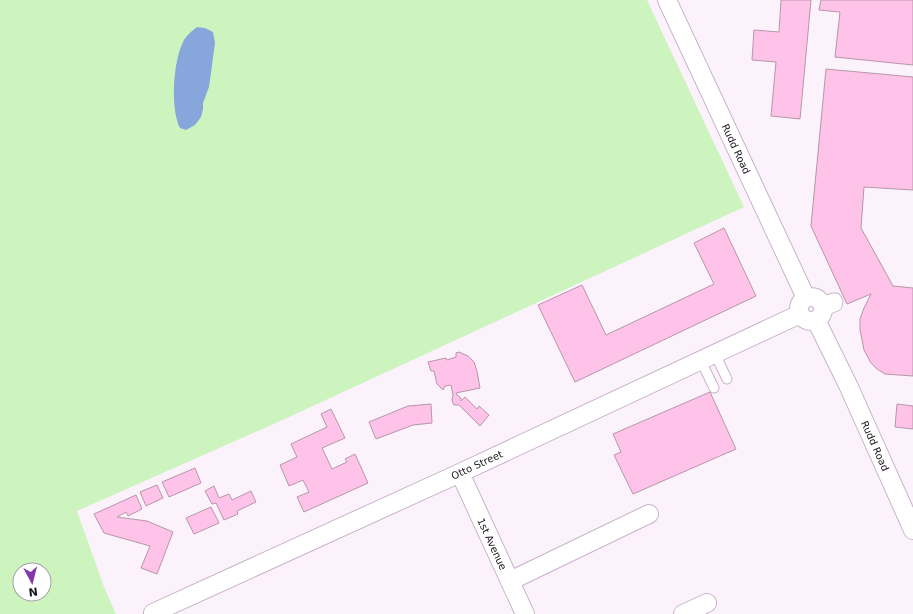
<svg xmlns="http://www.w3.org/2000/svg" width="913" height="614" viewBox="0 0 913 614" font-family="'DejaVu Sans',sans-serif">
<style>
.green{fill:#cdf4bf;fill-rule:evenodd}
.water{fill:#87a6db}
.building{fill:#ffc2e8;stroke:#b497a8}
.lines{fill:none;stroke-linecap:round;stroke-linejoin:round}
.service-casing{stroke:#c9b3cb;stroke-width:11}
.minor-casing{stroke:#c9b3cb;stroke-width:20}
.service{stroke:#fff;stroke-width:9}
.minor{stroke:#fff;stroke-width:18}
.labels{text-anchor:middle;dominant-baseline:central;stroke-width:3.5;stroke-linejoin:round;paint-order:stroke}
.street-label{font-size:10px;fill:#1b131c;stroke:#fff}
</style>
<rect width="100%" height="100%" fill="#fcf2fc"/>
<path class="green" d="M0 0H647L744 207 276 423 77 511 104 587 116 614H0ZM20 570H44V594H20Z"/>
<path class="water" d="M197 27 205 28 213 32 215 43 209 87 203 103V109L201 117 195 125 186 130 180 128C170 108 173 60 184 40 188 34 192 31 197 27Z"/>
<path class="building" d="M781 0H811L800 119 771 116 776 62 752 60 754 30 779 32Z
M821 0H913V65L835 57 840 12 819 10Z
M826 69 913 77V190L864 187 861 228 893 286 913 288V376L885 374 877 369 871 363 864 350 860 330V319L864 308 871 294 847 304 811 226Z
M724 228 756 296 575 382 538 305 582 285 606 335 714 284 694 243Z
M459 352 468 356 474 362 477 371 480 388 456 393 457 395 461 398V401L465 397 477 409 479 406 489 415 480 426 459 405H454L453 403 452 400 453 395 451 385 445 386 443 390 437 384 434 371H431L428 362 446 358 447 360 456 357V353Z
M710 392 736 449 633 494 614 455 621 452 613 434Z
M431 404 432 423 413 425 376 439 369 422 408 406Z
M897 404 913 406V429L895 427Z
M331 409 345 438 322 448 332 469 347 462 345 459 355 454 368 483 304 512 297 497 309 492 303 480 289 486 280 465 297 457 291 444 327 427 321 414Z
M195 468 201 483 169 497 162 482Z
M157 485 163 498 146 506 140 492Z
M214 486 219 498 229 494 232 500 251 491 256 502 237 511 238 514 224 520 216 503 212 504 205 491Z
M136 495 142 509 128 516 126 512 117 517 147 521 173 532 157 574 141 568 150 546 104 533 94 514Z
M211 507 219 523 194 534 186 518Z"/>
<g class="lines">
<defs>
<path id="service" d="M821 302 833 298H836L838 301 837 306 822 312
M715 354 727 379
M701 361 714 388"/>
<path id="minor" d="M667 0 806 298
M799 309a12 12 0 1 1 24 0a12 12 0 1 1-24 0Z
M816 320 848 385 913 530
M460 473 525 614
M510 581 649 514
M153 613 460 473 800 314
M683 614 707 603"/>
</defs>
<use href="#service" class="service-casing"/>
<use href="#minor" class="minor-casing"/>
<use href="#service" class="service"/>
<use href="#minor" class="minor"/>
</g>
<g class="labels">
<g class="street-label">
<text transform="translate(736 149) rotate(65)">Rudd Road</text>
<text transform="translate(875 446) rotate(66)">Rudd Road</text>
<text transform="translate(477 465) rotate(-25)">Otto Street</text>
<text transform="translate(492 544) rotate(65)">1st Avenue</text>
</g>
</g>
<g transform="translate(32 582) rotate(173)"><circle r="19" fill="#ffffff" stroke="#a4a1a4"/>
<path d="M0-3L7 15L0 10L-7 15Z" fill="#8338a9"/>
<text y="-6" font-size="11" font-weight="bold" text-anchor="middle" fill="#1b131c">N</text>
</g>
</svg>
